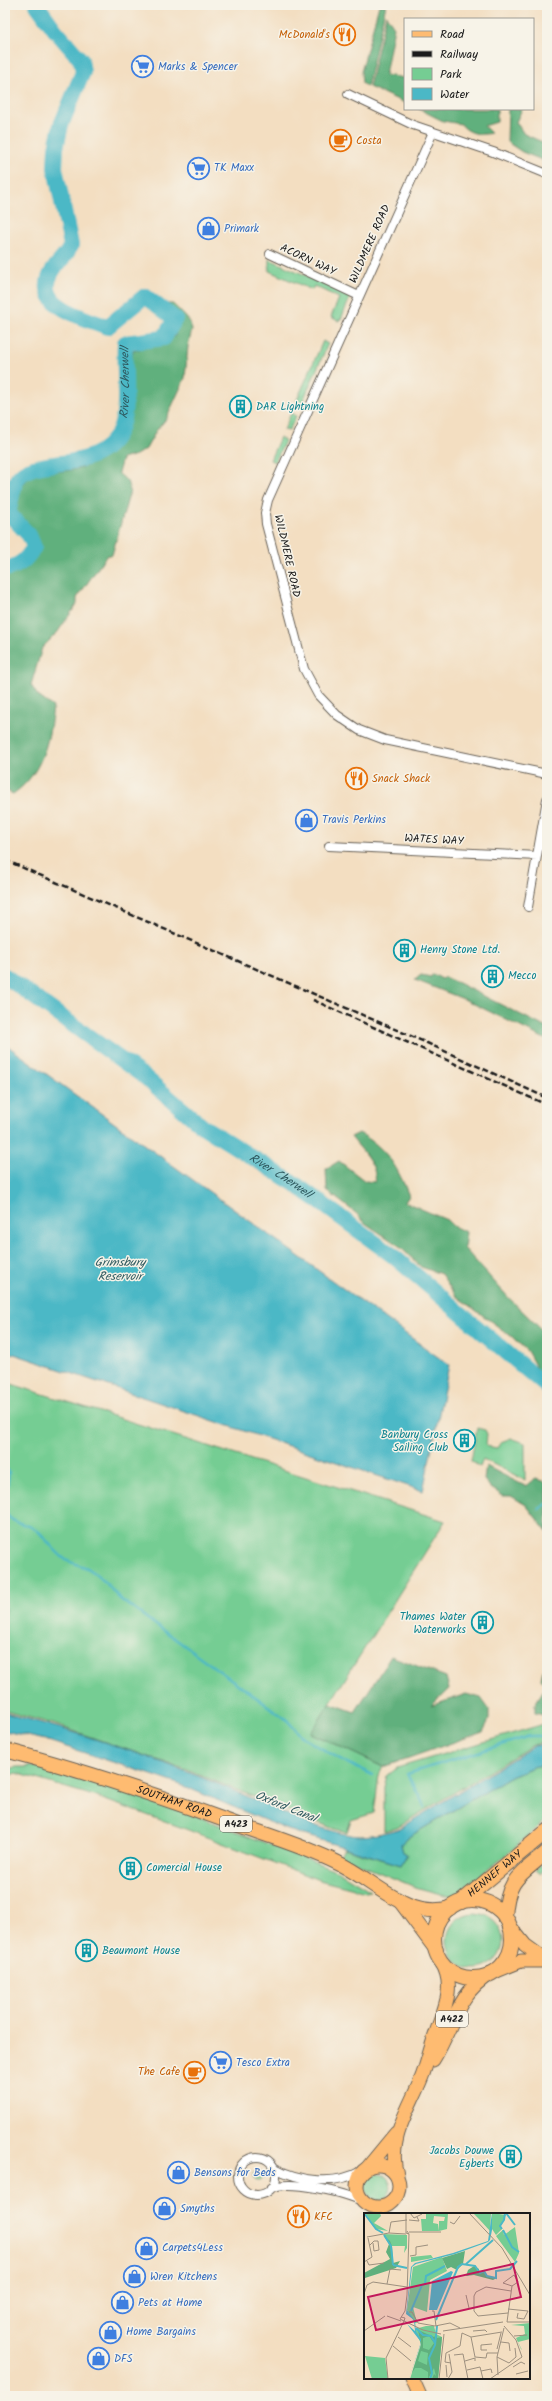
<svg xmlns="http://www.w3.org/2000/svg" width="552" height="2401" viewBox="0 0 552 2401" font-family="Kalam,sans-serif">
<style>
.green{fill:#75cd93;stroke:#487458}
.forest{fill:#60b07d;stroke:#3e664c}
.water{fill:#4bb8c6;stroke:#346a71}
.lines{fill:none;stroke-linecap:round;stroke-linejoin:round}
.stream{stroke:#4bb8c6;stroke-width:2.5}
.river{stroke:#4bb8c6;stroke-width:16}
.minor-casing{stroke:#676056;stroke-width:10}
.primary-casing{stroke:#676056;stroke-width:15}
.trunk-casing{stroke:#676056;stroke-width:16}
.minor{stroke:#fff;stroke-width:8}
.primary{stroke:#febb71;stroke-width:13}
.trunk{stroke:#febb71;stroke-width:14}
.rail{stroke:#1c1c1c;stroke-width:2.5;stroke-dasharray:6 3;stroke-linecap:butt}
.labels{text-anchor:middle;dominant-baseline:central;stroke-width:3;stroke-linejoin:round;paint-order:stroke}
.shield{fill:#f7f3e8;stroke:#5e5c59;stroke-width:1}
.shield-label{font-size:10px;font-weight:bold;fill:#1c1c1c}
.food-label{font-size:11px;fill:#c56008;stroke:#f7f3e8;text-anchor:start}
.shop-label{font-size:11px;fill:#366cbe;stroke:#f7f3e8;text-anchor:start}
.street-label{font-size:11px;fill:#1c1c1c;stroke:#f7f3e8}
.culture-label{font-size:11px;fill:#0d838f;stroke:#f7f3e8;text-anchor:start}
.water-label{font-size:12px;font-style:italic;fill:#2f5a60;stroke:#f7f3e8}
.inset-river{fill:none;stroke:#4bb8c6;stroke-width:2}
.inset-road{fill:none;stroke:#9d907f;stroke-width:1}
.view{fill:#c2185b;fill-opacity:0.15;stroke:#c2185b;stroke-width:2}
.inset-edge{fill:none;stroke:#1c1c1c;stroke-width:2}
</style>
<rect width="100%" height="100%" fill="#f7f3e8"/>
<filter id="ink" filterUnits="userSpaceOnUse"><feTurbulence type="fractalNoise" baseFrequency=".025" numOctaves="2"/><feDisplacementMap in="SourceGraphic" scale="8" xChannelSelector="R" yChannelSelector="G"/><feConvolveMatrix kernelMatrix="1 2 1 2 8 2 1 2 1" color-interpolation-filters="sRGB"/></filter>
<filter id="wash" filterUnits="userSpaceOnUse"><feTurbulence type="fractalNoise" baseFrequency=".012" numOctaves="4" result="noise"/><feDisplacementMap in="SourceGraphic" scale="16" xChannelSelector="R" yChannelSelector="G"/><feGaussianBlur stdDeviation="0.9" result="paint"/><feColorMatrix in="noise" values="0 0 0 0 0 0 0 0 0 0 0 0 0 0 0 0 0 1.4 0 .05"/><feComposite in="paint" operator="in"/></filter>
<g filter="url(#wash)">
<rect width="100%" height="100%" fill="#f3dec1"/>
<path class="green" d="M269 259 348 294 350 298 341 319 338 321 331 317 339 298 314 286 312 290 269 271Z
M323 341 328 344 327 346 302 403 296 402Z
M291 413 296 416 289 431 284 430Z
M280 437 285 441 275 462 270 460Z
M5 1382 445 1521 311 1733 383 1767 379 1775 374 1813 351 1820 347 1832 334 1829 187 1770 53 1724 5 1711Z
M477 1428 485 1430 487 1434 486 1446 497 1448 501 1442 511 1438 525 1443V1480L483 1459 480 1467 471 1461Z
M544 1724H547V1742L533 1745 397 1827 384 1831V1787L387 1776 397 1768Z
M547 1764V1819L503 1858 452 1897 415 1887 339 1856 344 1848 401 1865 407 1854 403 1852 401 1845 407 1838 511 1776 533 1767Z
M29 1765 150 1799 189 1813 338 1871 371 1891 366 1892 319 1880 183 1828 94 1796 16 1773 5 1779V1770L17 1767H29Z
M547 1861V1869L540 1874 535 1870Z
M447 1941a28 28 0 1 1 56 0a28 28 0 1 1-56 0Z
M253 2176a5 5 0 1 1 10 0a5 5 0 1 1-10 0Z
M365 2187a13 13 0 1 1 26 0a13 13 0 1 1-26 0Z"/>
<path class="forest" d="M379 5H386L367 87 362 83 361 72Z
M386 15 394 27 385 75 405 78V103L369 87Z
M419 109H497V122L484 126 491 133C481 136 467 133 461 124L443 121Z
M508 109H522L516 122 524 134 547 144V162L522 152 507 142Z
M165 304H173L184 315 190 322 192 330 188 346 185 378 166 419 156 431 146 449 136 455 122 459 118 473 127 481 130 491 112 555H107L77 598V604L57 633 42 648 31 685 38 696 53 707C49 741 43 773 13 794L5 790V573C13 571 18 568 25 564 48 549 25 526 12 512 13 498 23 482 34 472 51 472 71 472 86 466 108 456 126 432 129 409 131 389 128 370 133 351L164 343 175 336 176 316Z
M433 974 442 979 444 977 458 983 547 1028V1040L466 1000 415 980 421 975 431 977Z
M359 1133C387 1148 398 1168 409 1196L405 1202 447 1220 453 1226 466 1232 464 1248 508 1297 547 1335V1376L538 1371 527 1351 511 1336 456 1296 441 1274 421 1267 398 1245 365 1223 357 1214 327 1191 326 1169 339 1161 365 1181 375 1182C378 1165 361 1150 351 1137Z
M486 1466 525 1486 536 1479 547 1482V1532L526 1505 511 1496H503L491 1488 484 1480Z
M391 1656 446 1677 449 1689 431 1706 466 1694 481 1698 489 1709V1720L483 1732 383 1767 311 1733 330 1703 355 1712Z
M543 1670 547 1671V1716L535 1713V1704L546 1686 541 1679Z"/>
<path class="water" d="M5 1044 449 1365 423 1491 5 1351Z
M5 1713C77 1731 154 1758 223 1786 265 1803 306 1827 350 1835 365 1838 383 1833 398 1829L534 1746 547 1744V1764L533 1767 511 1776 407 1838 401 1845 403 1852 407 1854 401 1865 288 1830 181 1785 143 1772 45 1740 5 1731Z"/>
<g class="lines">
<path class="stream" d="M5 1466 9 1473 5 1500
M539 1509 547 1504
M5 1511C11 1526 28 1522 38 1531 47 1540 54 1551 66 1560 73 1564 82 1565 89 1569 102 1577 110 1588 120 1599L286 1719 303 1738 349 1764 373 1775
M425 1807 407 1774 530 1736H547"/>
<g class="river">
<path id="s1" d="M5 569C20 566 26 560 34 547L29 535 8 513C11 503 12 487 18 478 35 454 97 476 119 431 130 408 123 370 125 343L164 338 175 319 145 296 107 327C84 317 31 306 53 270 59 261 67 256 71 245L55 168 56 148 61 125 83 72 81 60 55 30 37 5"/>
<path id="s2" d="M5 976 146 1078 202 1126 295 1184 392 1255 547 1387"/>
</g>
</g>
</g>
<g filter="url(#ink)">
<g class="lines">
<defs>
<path id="minor" d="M348 94 413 125 493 152 547 174
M433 132 268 500 265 513 266 524 304 669 318 695 337 715 359 730 385 740 547 774
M270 254 359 296
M329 846 537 856
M528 907 547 799
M238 2176a19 19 0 1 1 38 0a19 19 0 1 1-38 0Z
M273 2167C300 2182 336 2186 363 2170
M270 2189C287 2178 347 2193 364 2202"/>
<path id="primary" d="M509 1925 525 1945 547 1961
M494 1972 521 1961H547
M433 2060C454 2027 455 1995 491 1973
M357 2186a21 21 0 1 1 42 0a21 21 0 1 1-42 0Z
M368 2167 396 2133
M397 2175C386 2139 411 2107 423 2074 428 2060 431 2046 436 2033 444 2009 456 1987 442 1963
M412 2378 420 2396"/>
<g id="trunk">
<path id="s3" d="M5 1750C82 1770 156 1795 230 1822 266 1835 304 1846 338 1863 374 1880 407 1920 450 1908"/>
<circle cx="473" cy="1939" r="39"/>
<path d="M401 1902 436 1949"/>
<path id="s4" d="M461 1902 547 1831"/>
<path d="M505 1917C507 1879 519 1876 547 1852"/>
</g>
</defs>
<use href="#minor" class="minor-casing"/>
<use href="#primary" class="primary-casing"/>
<use href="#trunk" class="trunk-casing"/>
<use href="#minor" class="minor"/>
<use href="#primary" class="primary"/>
<use href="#trunk" class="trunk"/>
<path class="rail" d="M5 860 427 1043 547 1098
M313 1000 547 1105"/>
</g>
</g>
<defs>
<symbol id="restaurant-ring" viewBox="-11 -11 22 22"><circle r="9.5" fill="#f7f3e8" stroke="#e8710a" stroke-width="1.5"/><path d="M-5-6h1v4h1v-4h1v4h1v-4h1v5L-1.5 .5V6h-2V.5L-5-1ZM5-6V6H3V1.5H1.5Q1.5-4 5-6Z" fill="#e8710a"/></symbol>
<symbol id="supermarket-ring" viewBox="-11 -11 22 22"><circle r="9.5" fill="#f7f3e8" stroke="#3f7fe0" stroke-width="1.5"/><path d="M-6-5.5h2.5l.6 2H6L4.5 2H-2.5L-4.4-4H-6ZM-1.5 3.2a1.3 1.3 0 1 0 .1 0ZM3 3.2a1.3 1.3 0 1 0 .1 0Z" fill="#3f7fe0"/></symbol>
<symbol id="cafe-ring" viewBox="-11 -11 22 22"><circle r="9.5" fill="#f7f3e8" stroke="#e8710a" stroke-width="1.5"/><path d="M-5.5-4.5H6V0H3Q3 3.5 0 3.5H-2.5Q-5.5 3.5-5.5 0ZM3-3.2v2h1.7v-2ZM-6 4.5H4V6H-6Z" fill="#e8710a"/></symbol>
<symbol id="shop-ring" viewBox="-11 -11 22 22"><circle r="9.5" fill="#f7f3e8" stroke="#3f7fe0" stroke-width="1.5"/><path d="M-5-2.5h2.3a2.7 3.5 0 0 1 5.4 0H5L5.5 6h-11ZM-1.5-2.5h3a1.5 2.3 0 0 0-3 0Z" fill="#3f7fe0"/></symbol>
<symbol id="building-ring" viewBox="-11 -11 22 22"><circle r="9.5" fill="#f7f3e8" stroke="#0f9aa8" stroke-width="1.5"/><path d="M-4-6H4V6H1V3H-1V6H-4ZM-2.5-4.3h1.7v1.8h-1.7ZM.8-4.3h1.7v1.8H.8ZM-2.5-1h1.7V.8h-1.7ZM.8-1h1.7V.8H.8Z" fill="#0f9aa8"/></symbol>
</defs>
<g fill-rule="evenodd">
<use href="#restaurant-ring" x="332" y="22" width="25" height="25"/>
<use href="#supermarket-ring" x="130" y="54" width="25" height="25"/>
<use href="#cafe-ring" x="328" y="128" width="25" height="25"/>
<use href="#supermarket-ring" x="186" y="156" width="25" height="25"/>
<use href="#shop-ring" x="196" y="216" width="25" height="25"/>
<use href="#building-ring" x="228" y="394" width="25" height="25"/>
<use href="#restaurant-ring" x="344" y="766" width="25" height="25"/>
<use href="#shop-ring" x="294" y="808" width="25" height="25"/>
<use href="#building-ring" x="392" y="938" width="25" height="25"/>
<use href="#building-ring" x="480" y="964" width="25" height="25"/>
<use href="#building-ring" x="452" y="1428" width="25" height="25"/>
<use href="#building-ring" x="470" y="1610" width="25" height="25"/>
<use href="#building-ring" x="118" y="1856" width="25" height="25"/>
<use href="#building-ring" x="74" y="1938" width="25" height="25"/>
<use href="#supermarket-ring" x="208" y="2050" width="25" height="25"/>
<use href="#cafe-ring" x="182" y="2060" width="25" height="25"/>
<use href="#building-ring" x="498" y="2144" width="25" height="25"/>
<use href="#shop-ring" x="166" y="2160" width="25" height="25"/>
<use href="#shop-ring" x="152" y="2196" width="25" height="25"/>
<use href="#restaurant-ring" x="286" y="2204" width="25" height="25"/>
<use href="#shop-ring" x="134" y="2236" width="25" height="25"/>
<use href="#shop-ring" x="122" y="2264" width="25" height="25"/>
<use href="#shop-ring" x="110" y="2290" width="25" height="25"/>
<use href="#shop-ring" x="98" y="2320" width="25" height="25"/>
<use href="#shop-ring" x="86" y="2346" width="25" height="25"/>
</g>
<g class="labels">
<g class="shield">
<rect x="220" y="1816" width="32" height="16" rx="3"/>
<rect x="436" y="2011" width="32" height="16" rx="3"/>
</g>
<g class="shield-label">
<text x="236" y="1824">A423</text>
<text x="452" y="2019">A422</text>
</g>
<g class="food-label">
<text x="330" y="35" text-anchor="end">McDonald's</text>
<text x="356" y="141">Costa</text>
<text x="372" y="779">Snack Shack</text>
<text x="180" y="2072" text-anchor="end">The Cafe</text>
<text x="314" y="2217">KFC</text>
</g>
<g class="shop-label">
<text x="158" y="67">Marks &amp; Spencer</text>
<text x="214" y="168">TK Maxx</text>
<text x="224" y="229">Primark</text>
<text x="322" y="820">Travis Perkins</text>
<text x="236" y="2063">Tesco Extra</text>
<text x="194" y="2173">Bensons for Beds</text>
<text x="180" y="2209">Smyths</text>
<text x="162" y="2248">Carpets4Less</text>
<text x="150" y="2277">Wren Kitchens</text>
<text x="138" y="2303">Pets at Home</text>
<text x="126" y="2332">Home Bargains</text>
<text x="114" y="2359">DFS</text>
</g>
<g class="street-label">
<text transform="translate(370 244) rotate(-66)">WILDMERE ROAD</text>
<text transform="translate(308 260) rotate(25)">ACORN WAY</text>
<text transform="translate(287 556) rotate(77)">WILDMERE ROAD</text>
<text transform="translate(434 840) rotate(3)">WATES WAY</text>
<text stroke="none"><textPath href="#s3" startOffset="177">SOUTHAM ROAD</textPath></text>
<text stroke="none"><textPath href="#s4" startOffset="44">HENNEF WAY</textPath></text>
</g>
<g class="culture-label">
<text x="256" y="407">DAR Lightning</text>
<text x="420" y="950">Henry Stone Ltd.</text>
<text x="508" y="976">Mecco</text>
<text x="448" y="1435" text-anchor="end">Banbury Cross<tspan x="448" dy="13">Sailing Club</tspan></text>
<text x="466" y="1617" text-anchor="end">Thames Water<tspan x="466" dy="13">Waterworks</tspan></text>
<text x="146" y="1868">Comercial House</text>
<text x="102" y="1951">Beaumont House</text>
<text x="494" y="2151" text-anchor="end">Jacobs Douwe<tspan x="494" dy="13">Egberts</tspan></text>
</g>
<g class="water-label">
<text stroke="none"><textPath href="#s1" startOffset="283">River Cherwell</textPath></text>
<text stroke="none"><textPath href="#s2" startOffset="341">River Cherwell</textPath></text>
<text x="120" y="1262">Grimsbury<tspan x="120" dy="14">Reservoir</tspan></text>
<text transform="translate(286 1807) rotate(22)">Oxford Canal</text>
</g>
</g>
<g transform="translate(364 2213)">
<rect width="166" height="166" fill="#f3dec1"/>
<path d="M1 0H16L17 3 10 10 24 18 12 16ZM62 0H84L83 16 75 18V8H80L81 4 70 3 69 10 74 11 75 18H58L57 6H62ZM109 0H127L126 18 115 6ZM128 0 142 2 136 13 138 16 132 22 128 16ZM151 14 155 40 151 49 132 23 139 17 140 22ZM19 21 43 22V35L40 40 41 33H28ZM67 42 69 45 47 49V44ZM78 44 83 58 66 67 63 99 49 94 53 110H51L43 97 49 54ZM166 110V126L154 129 158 137 157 136 152 125 161 121 160 113 147 112ZM62 113H70L72 121 78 124 74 166H46L57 131 51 116ZM1 143 21 145 24 166H8Z" fill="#75cd93"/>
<path d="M20 23 26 28 28 33 29 50 36 48 32 55 1 65 0 60 26 46 22 39 25 31ZM101 38 99 51 93 57 87 54 83 56 78 45ZM110 53 115 56V60L120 59 123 63 133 65 129 67 110 62 102 63 104 57ZM54 117 70 124 73 122V125L78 124 74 166H68L70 161 72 163 70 155 64 166V159L57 155H51L48 160 57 132ZM65 123 70 130 65 137 59 135V125ZM57 138 64 140 63 152 54 148Z" fill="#60b07d" fill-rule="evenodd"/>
<path d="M128 0V17L126 27 124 29 91 41 52 51 48 54 43 97 51 108 52 118 57 126V130L45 166 57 129 43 111 51 118 50 107 42 101 47 54 51 50 89 40 124 28ZM87 58 89 59 73 97H65L68 68Z" fill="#4bb8c6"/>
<path class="inset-river" d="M0 0 12 16 19 20M142 0 151 12M138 16 136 13 140 7 141 0M139 17 148 34 155 39M20 22 27 33 29 52M29 52 43 55M101 52 129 27M47 98 58 72 61 71 62 63 81 53M72 107 94 54 98 51 111 53 116 60 120 58 123 63 132 65V58L146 56 153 48M52 115 59 122 67 123 71 130M66 166 68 160 65 145 71 132 73 113"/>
<path class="inset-road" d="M42 0V20L45 21 43 18M46 0 50 5 58 1M105 0 138 35 166 82M45 7 55 8 53 4M86 9 90 11 96 3M45 19H77M25 20 27 9 43 7M3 24 25 20 42 21M6 32 10 28H14L15 37 10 38 9 30M52 34 64 32M46 43 52 42V34M3 48 5 52 20 50M0 49 8 44 4 25M150 62 154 69 148 73 139 70ZM23 71 26 56 37 57M0 81 3 72 9 69 43 74M102 82 105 95M144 96 164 98 160 106 153 105 154 100M68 98H70L72 113M45 99H48L54 110 71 113 86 110 96 115M144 100 114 103 110 98V83L112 79 122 74 147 78M23 103 37 108M37 104 41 105 40 108 36 106 41 98 43 82 45 21M40 108 59 117 77 121M143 109 148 73M143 109H166M140 113 152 127 158 144M0 118 21 103M79 118 139 109M109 118 121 117 123 119M150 123 163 122M34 124 47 134M107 124 111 144 122 145 123 140H134M107 124 138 119M137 129 145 130 146 138M29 133 47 148M96 133 98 120 107 124M133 136 137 120M123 137H117V132L128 131M90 142 99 141 104 166M133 144 145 150 152 144 151 135M101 148 111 145V148M87 150 81 149 82 140 96 133M82 152 83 164M149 154 157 149 161 151M103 157 116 154 119 166M117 158 127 156 128 160M152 161 164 158M134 162 133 144 140 115M24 166 22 145 40 108M75 166 80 121M84 166 88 159 85 141M126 166 158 144"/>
<path class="view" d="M149 51 157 84 12 117 4 84Z"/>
<rect width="166" height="166" class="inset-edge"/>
</g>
<rect width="552" height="2401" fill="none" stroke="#f7f3e8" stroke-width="20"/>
<rect x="404" y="18" width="130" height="92" fill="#f7f3e8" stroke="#9f9d96"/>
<rect x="412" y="31" width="20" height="6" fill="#febb71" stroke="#9f9d96"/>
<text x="440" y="38" font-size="12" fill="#1c1c1c">Road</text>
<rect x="412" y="51" width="20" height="6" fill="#1c1c1c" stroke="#9f9d96"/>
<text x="440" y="58" font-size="12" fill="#1c1c1c">Railway</text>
<rect x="412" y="68" width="20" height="12" fill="#75cd93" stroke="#9f9d96"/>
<text x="440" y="78" font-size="12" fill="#1c1c1c">Park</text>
<rect x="412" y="88" width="20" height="12" fill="#4bb8c6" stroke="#9f9d96"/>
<text x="440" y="98" font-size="12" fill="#1c1c1c">Water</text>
</svg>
